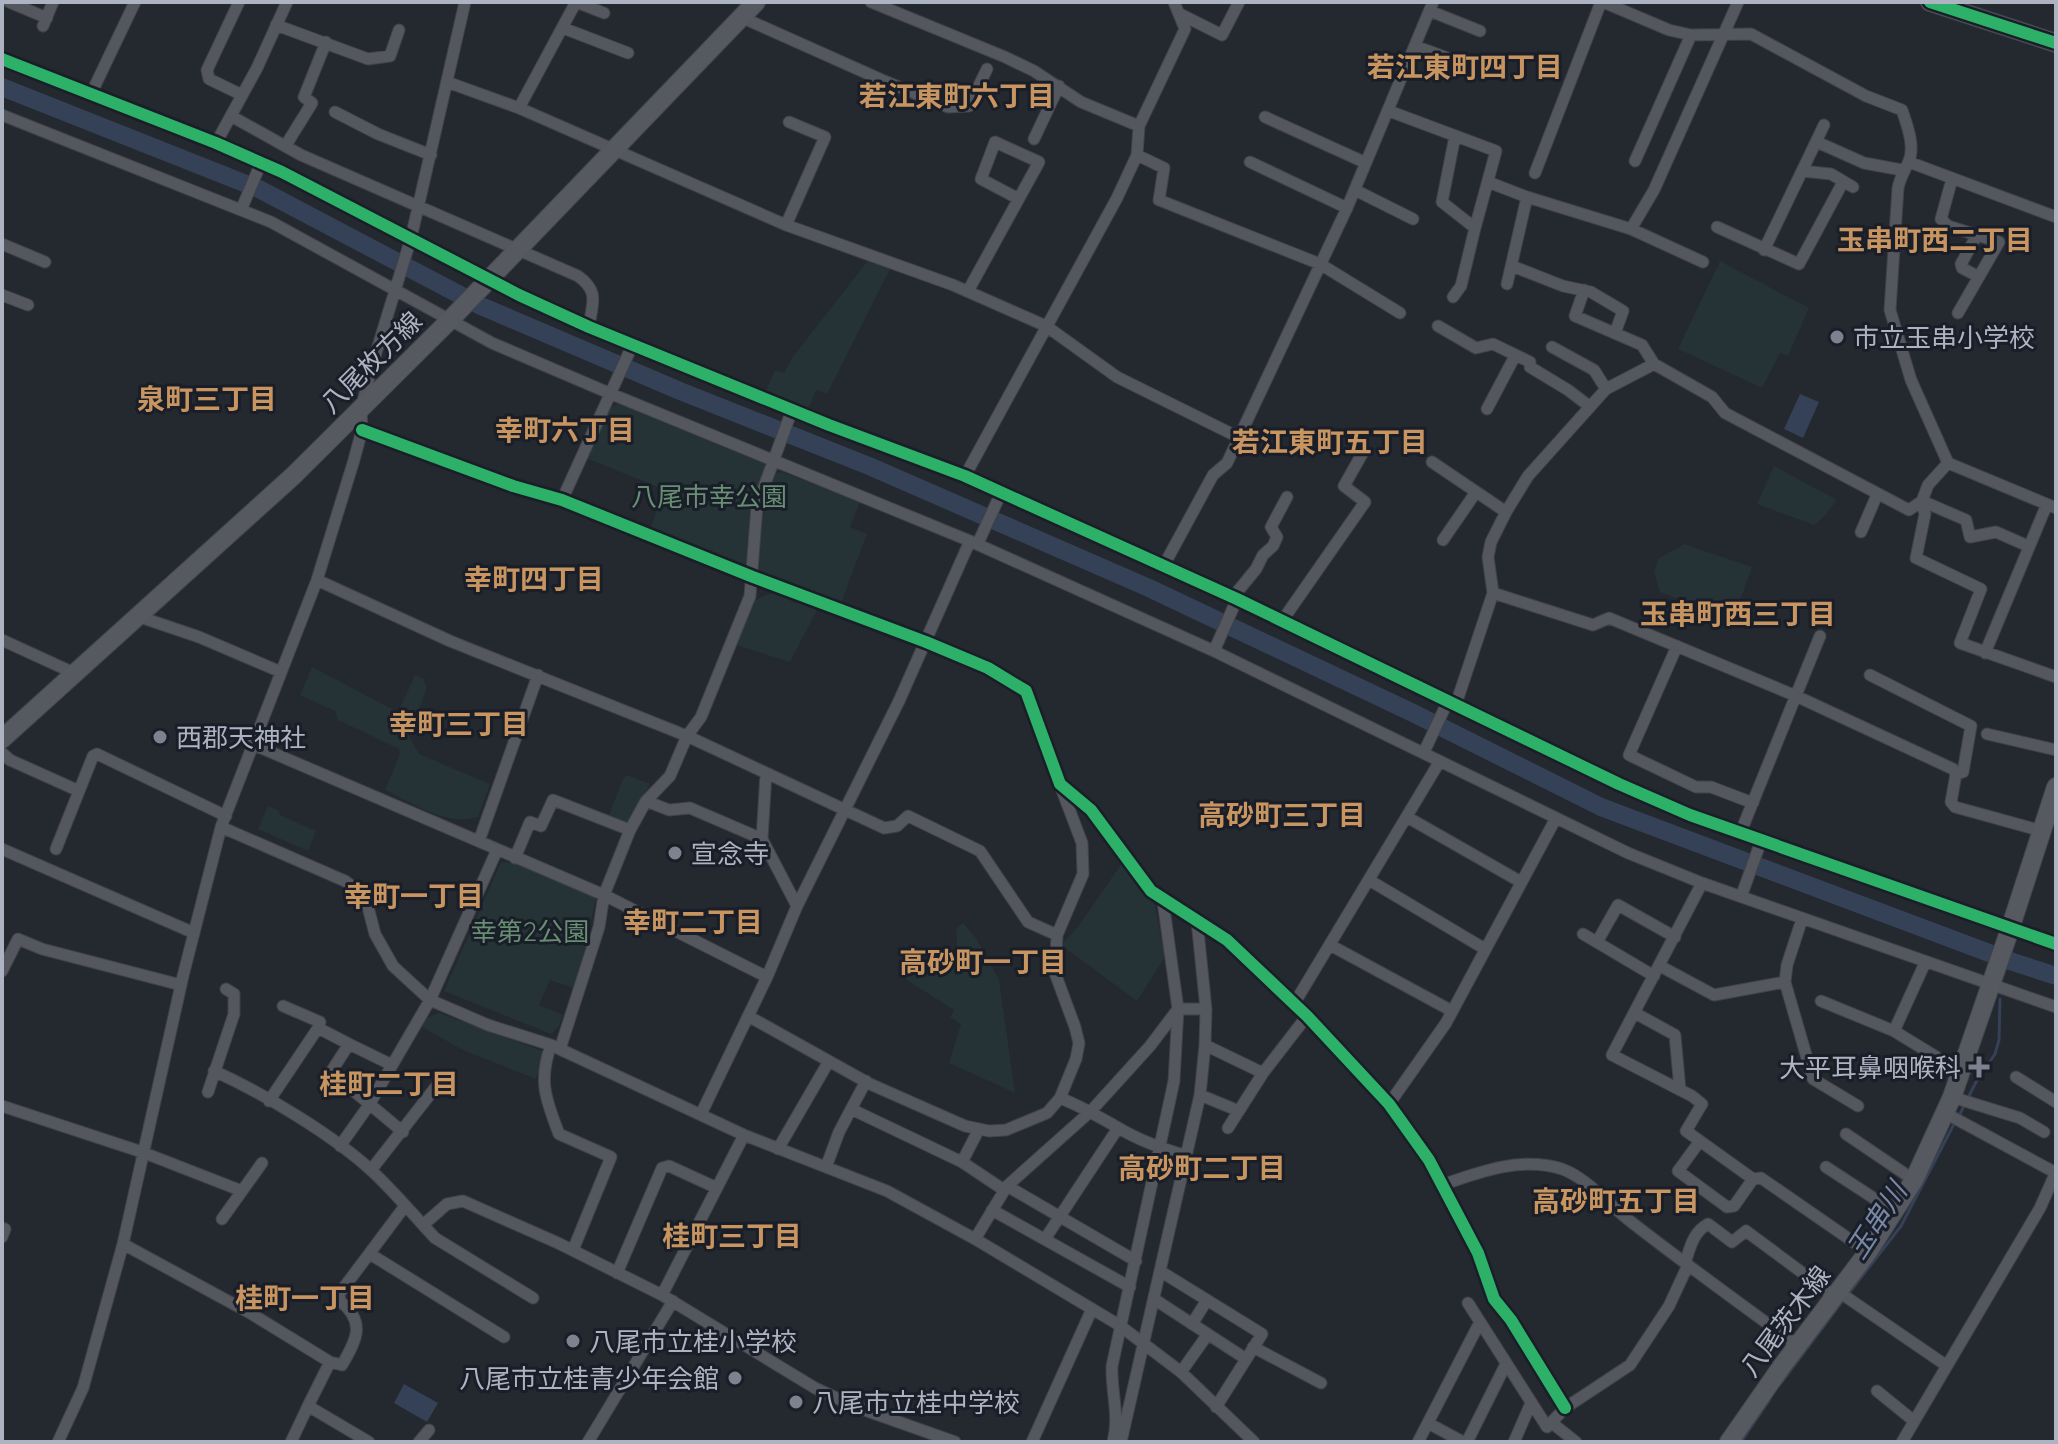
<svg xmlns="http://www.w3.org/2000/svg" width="2058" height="1444" viewBox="0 0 2058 1444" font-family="Quicksand,'Noto Sans JP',sans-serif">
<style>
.green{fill:#253336}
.water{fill:#354157}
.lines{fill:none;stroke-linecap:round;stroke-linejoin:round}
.stream{stroke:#354157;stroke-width:3}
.river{stroke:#354157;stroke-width:18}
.street-casing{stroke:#404248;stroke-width:13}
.primary-casing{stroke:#41454c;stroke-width:20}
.street{stroke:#54575d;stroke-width:11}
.primary{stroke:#56595f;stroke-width:18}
.cycleway-casing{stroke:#191e28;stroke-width:17}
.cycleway{stroke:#2db169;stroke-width:12}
.poi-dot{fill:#7d828e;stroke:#191e28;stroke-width:3}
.labels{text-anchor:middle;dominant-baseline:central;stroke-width:6;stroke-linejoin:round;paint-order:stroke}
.poi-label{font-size:26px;fill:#adb3c1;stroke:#191e28;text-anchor:start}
.street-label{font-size:26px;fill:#adb3c1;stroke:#191e28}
.park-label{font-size:26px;fill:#688e73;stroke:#191e28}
.neighbourhood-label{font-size:28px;font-weight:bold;fill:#c89561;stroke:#191e28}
.water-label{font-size:28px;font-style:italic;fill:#7888a7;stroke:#191e28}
</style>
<rect width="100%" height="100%" fill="#24282f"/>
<path class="green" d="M870 258 891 267 827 394 816 390 808 410 765 393 775 370 784 373 792 358Z
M1720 261 1809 308 1788 356 1780 353 1762 388 1678 349Z
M618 404 766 464 752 505 749 566 744 569 650 529 665 490 586 458 610 408Z
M1774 466 1837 500 1824 517 1814 525 1757 504Z
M782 472 860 502 850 527 867 534 841 603 765 578 756 569 761 506 772 473Z
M1684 544 1752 567 1737 609 1711 600 1706 610 1660 592 1654 573 1658 559Z
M774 592 819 606 790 662 736 645 755 600Z
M312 667 398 712 415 675 423 678 427 688 409 736 419 754 490 784 478 817C447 827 413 803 385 790L400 754 399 749 338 720 335 711 300 695Z
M627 775 650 784 630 821 623 825 608 818 623 778Z
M268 806 279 811 280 815 316 831 308 851 258 829Z
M501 862 513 863 596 897 585 951 573 988 550 980 539 1005 563 1015 559 1026 551 1034 444 991Z
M1122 863 1154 901 1165 957 1137 1001 1061 945 1077 928Z
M963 923 976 938 999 980 1015 1093 949 1063 961 1024 950 1017 954 1010 899 975 913 968 958 958 956 928Z
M439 1013 545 1052 536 1079 463 1050 422 1027 426 1018Z"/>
<path class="water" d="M1800 394 1819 402 1803 438 1784 429Z
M404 1384 438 1403 427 1422 394 1403Z"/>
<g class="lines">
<path class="stream" d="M1958 1118 1976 1082 1995 1054 1999 1040 2000 999
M1849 1293 1901 1226 1954 1124
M1781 1383 1844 1299
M1741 1442 1770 1399"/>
<path class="river" d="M2 87 259 189 481 306 680 391 869 466 1149 588 1413 713 1601 807 2013 962 2056 976"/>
<defs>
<path id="street" d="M9 2 47 18
M239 2 207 70 209 79 242 95
M576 2 604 13
M871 2 1005 57 1034 71 1081 102 1139 126
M1603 2 1669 30 1691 35 1751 34 1866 96 1902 110C1907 125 1916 148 1908 163 1904 172 1900 178 1898 188L1890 310 1911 380 1948 463 2056 508
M1430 11 1480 31
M1180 14 1222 35 1239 2
M741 17 882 80 948 107 969 106 987 69
M276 25 368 59 390 56 399 30
M43 26 53 2
M563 28 628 53
M1415 46 1464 64
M2 59 216 143 282 172 519 295 589 327 829 425 965 476 1237 599 1619 784 1690 815 2056 944
M447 82 519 108 786 225 953 285 1046 326 1117 377 1238 437
M91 94 135 2
M519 108 576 2
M1389 111 1496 151 1475 228 1442 202 1455 136
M335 112 378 134 431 155
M2 115 271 222 492 343 609 393 970 541
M231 116 301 155 578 276C600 292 592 303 589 327
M1265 117 1366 163
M1034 139 1059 86
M1817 142 1864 163 1902 170
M216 143 257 68 287 2
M286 145 312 103 304 97 326 42
M1137 155 1164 168 1159 200 1320 264 1400 313
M1635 161 1691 35
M1250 162 1347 208
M1909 162 2056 217
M1802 171 1824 125
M1535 173 1601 2
M1952 179 1941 219 1948 226 1999 242 1958 313
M1488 182 1527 197 1631 229 1703 262
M1355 190 1413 219
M241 210 261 163
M786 225 825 137 789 122
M1717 227 1799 264 1843 182
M1631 229 1654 190 1738 2
M1977 235 1961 264 1962 268 1979 277
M2 244 45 262
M1764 250 1802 171 1831 174 1853 187
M1512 266 1563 286 1591 292 1623 311 1615 333
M1507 284 1527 197
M1584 290 1575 316 1642 345 1654 364
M968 291 1039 162 995 142 981 179 1017 198
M2 295 28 305
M1453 297 1461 286 1475 228
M1438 326 1476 348 1493 344 1530 362V367L1568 390 1589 406
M1552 347 1594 370 1606 389
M1487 409 1515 356
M362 430 513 486 562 500 753 577 926 642 988 668 1026 691 1060 784 1091 810 1151 891 1227 940 1307 1016 1389 1104 1429 1160 1478 1253 1494 1299 1511 1320 1565 1408
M1432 462 1506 512
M965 476 1117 198 1137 155 1139 126 1185 29 1174 2
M562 500 632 346
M1922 501 1925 514 1916 558 1981 589 1960 643 2056 677
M1922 501 1966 520 1970 537 1996 532 2028 546
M1861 532 1877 495
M1443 540 1476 492
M978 543 1001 493
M1163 567 1213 475 1227 463 1347 208 1433 2
M317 580 450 641 687 736 884 828 897 826 908 816 980 851 1028 922 1057 935 1055 973 1075 1027 1079 1043 1076 1059 1060 1098 1047 1113 1006 1130 989 1131 965 1126 870 1084 748 1016
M1493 593 1593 625 1609 618 1796 696 1953 769 1956 774 1951 802 1955 807 2042 831
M1233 597 1256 569 1263 555 1273 546 1277 537 1271 527 1287 497
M137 616 199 637 281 672
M1282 621 1365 502 1344 486 1362 454
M2 640 74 673
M1677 646 1629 755 1696 787H1711L1753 803
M1214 651 1237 599
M1985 653 2047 504
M1870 675 1971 726 1963 772 1956 774
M1456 704 1493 593 1488 557 1491 542 1506 512 1528 476 1606 389 1654 364 1712 397 1725 413 1909 510 1922 501 1928 485 1948 463
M1987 734 2056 750
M252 744 604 895 767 977
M1424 752 1448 701
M2 753 10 760 79 791
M766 773 762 839 797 906
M646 801 669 810 690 808 762 839
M1407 817 1521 882
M221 827 345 881 360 892 368 907 375 934 393 966 430 1000 488 1025 551 1045 744 1135 887 1191 975 1239 1119 1325 1181 1372 1254 1442
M1740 834 1820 636
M479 841 538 675
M2 849 194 933
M56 849 93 756 97 754 226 816
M515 858 530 822 541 826 553 800 630 830
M1369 880 1485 949
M1702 883 1612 1055 1692 1096 1702 1104 1686 1131 1753 1179 1761 1178 1868 1252
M1741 897 1761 841
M1802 919 1787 965 1785 982 1813 1079 1858 1106
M1583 934 1654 976
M1057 935 1083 874 1082 843 1060 785
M1597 942 1618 905 1675 937
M1330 945 1452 1011
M1660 966 1714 995 1785 982
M2 971 18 939 42 949 181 985
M1821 1001 1894 1031 1925 963
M1294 1004 1440 761
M283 1006 320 1022 318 1028 349 1044
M1635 1013 1675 1035 1680 1090
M1894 1031 1961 1072
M551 1045C538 1081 546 1100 559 1134L611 1157 573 1250
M1205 1045 1263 1073
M560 1049 599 927 604 895 630 830 646 801 670 776 687 736 701 717 750 596 757 506 792 410
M392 1065 349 1044 331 1072 403 1132
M214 1071C263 1093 333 1135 372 1171 390 1188 407 1207 423 1225L447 1204 463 1201 558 1243 662 1295 815 1388 856 1407 955 1442
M2016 1077 2056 1102
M208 1092 234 1014V994L226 989
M1200 1095 1239 1111
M1952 1097 2020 1118 2044 1132
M1060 1098C1081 1106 1097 1116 1117 1127 1138 1140 1163 1149 1187 1156
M269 1101 318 1028
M1389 1104 1446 1023 1556 818
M2 1106 142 1152 242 1191
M851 1109 962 1162 1004 1190
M1945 1113 2056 1173
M701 1114 767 977 797 906 899 701 970 541 1214 651 1628 853 1702 883 2056 1007
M1228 1128 1263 1073 1307 1016
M1846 1134 1914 1180
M1700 1141 1678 1171 1727 1207 1734 1206 1753 1179
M340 1146 369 1105 430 1000 497 850
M778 1149 829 1061
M962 1162 979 1129
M826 1167 839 1132 866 1081
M1826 1167 1895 1212
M371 1170 442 1079
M1442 1185C1479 1172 1522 1156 1562 1169 1587 1178 1609 1205 1630 1221 1685 1264 1741 1304 1798 1346
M1007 1186 1136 1261
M992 1210 1130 1287
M222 1219 262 1163
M423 1225 435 1238 533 1298
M2 1228 5 1229 2 1237
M975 1239 1007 1186 1091 1111 1150 1046 1178 1009H1206
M1045 1239 1118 1128
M123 1244 250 1313 330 1362 308 1406 369 1442
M370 1254 504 1337
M1685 1263C1690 1248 1693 1232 1708 1224L1732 1242 1746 1231 1835 1297
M1160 1271 1262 1334 1216 1407
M617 1273 662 1168 669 1166 717 1188
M1839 1292 1947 1366
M662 1295 744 1135
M1154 1299 1246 1359
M1468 1303 1547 1427 1565 1408 1630 1365 1669 1306 1688 1265
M1192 1324 1207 1300
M1253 1347 1321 1383
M330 1362 342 1365C357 1339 366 1322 340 1301L339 1294 405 1206
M1181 1372 1208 1334
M1877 1391 1914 1421
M1428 1423 1463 1442
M1552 1423 1576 1442
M58 1442 83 1388 123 1244 183 976 221 827 317 580 354 460 362 430 361 409 372 366 411 238 465 2
M291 1442 308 1406
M419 1442 429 1430
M588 1442 673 1301
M1032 1442 1092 1309
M1113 1442C1120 1415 1111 1393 1112 1366L1174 1081 1178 1009 1163 901
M1121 1442 1200 1095 1205 1045 1206 1009 1197 921
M1418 1442 1480 1322
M1467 1442 1506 1364
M1514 1442 1531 1403
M1902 1442 2040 1208 2056 1172"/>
<path id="primary" d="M1930 2 2056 43
M2 739 293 476 449 321 756 2
M1729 1442 1782 1366 1868 1252 1914 1180 1952 1097 2009 932 2056 787"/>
</defs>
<use href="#street" class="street-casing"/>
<use href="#primary" class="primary-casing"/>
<use href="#street" class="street"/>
<use href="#primary" class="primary"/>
<defs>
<path id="cycleway" d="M1930 2 2056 43
M2 59 216 143 282 172 519 295 589 327 829 425 965 476 1237 599 1619 784 1690 815 2056 944
M362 430 513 486 562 500 753 577 926 642 988 668 1026 691 1060 784 1091 810 1151 891 1227 940 1307 1016 1389 1104 1429 1160 1478 1253 1494 1299 1511 1320 1565 1408"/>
</defs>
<use href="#cycleway" class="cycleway-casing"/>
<use href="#cycleway" class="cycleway"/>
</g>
<g class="poi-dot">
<circle cx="1837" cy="337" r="8"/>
<circle cx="160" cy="737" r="8"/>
<circle cx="675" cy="853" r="8"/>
<path d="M1975 1055h8v8h8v8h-8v8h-8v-8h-8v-8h8z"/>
<circle cx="573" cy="1341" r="8"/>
<circle cx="735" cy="1378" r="8"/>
<circle cx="796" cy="1402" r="8"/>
</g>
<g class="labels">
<g class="poi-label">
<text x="1853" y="337">市立玉串小学校</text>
<text x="176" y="737">西郡天神社</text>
<text x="691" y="853">宣念寺</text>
<text x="1961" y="1067" text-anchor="end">大平耳鼻咽喉科</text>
<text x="589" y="1341">八尾市立桂小学校</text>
<text x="719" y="1378" text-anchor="end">八尾市立桂青少年会館</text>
<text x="812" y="1402">八尾市立桂中学校</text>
</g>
<g class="street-label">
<text transform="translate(371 362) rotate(-45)">八尾枚方線</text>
<text transform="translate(1785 1321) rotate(-53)">八尾茨木線</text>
</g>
<g class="park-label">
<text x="709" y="496">八尾市幸公園</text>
<text x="530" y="931">幸第2公園</text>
</g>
<g class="neighbourhood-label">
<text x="1465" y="66">若江東町四丁目</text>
<text x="957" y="95">若江東町六丁目</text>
<text x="1935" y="239">玉串町西二丁目</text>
<text x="207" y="398">泉町三丁目</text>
<text x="565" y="429">幸町六丁目</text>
<text x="1330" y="441">若江東町五丁目</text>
<text x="534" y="578">幸町四丁目</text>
<text x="1738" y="613">玉串町西三丁目</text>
<text x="459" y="723">幸町三丁目</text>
<text x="1282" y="814">高砂町三丁目</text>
<text x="414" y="895">幸町一丁目</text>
<text x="693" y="921">幸町二丁目</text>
<text x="983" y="961">高砂町一丁目</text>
<text x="389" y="1083">桂町二丁目</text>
<text x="1202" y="1167">高砂町二丁目</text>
<text x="1616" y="1200">高砂町五丁目</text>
<text x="732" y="1235">桂町三丁目</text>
<text x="305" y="1297">桂町一丁目</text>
</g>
<g class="water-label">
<text transform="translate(1876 1220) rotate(-57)">玉串川</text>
</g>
</g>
<rect width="2058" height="1444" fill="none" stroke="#adb3c1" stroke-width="8"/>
</svg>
